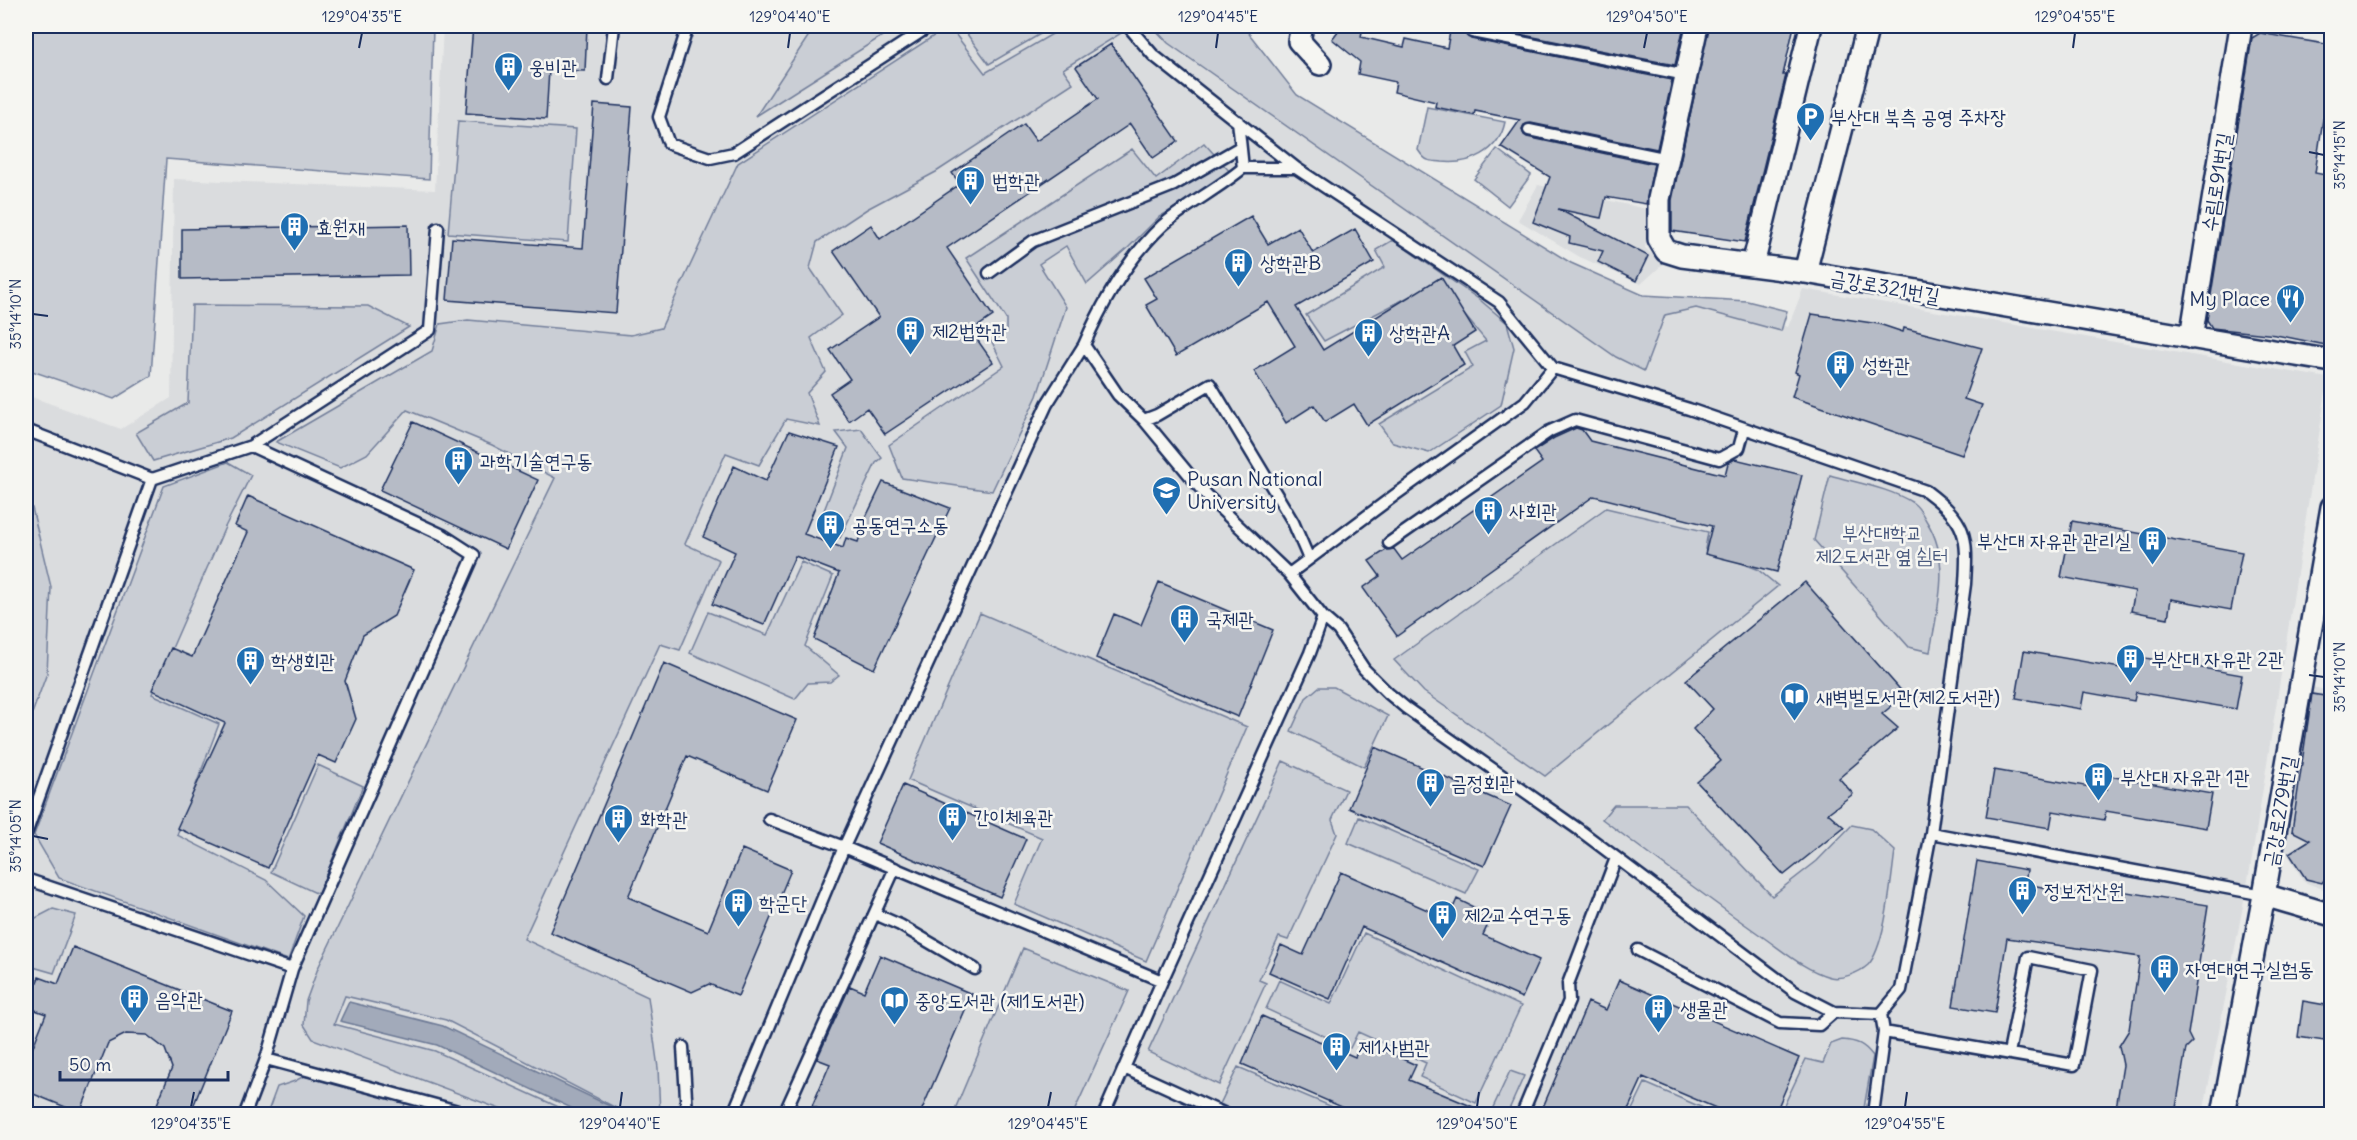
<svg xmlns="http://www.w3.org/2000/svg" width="2357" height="1140" viewBox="0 0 2357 1140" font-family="Delius,'Poor Story',sans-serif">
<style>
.built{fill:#dadcde}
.green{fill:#caced5;stroke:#727e9a;stroke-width:1.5}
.water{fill:#a2aaba;stroke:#6c7995;stroke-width:1.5}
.building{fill:#b6bbc6;stroke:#1b2f5e;stroke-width:1.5}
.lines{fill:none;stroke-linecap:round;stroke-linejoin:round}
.lane-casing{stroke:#1b2f5e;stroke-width:15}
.street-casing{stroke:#1b2f5e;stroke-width:26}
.lane{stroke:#f6f6f2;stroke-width:10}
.street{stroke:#f6f6f2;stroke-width:21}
.ticks{fill:none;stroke:#1b2f5e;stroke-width:2}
.labels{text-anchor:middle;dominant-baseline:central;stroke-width:5;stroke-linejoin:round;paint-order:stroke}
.poi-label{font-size:20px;fill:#1b2f5e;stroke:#f6f6f2;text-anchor:start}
.street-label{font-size:20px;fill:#1b2f5e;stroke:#f6f6f2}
.park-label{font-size:20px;fill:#47577c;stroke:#f6f6f2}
.neatline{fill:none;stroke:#1b2f5e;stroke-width:2}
.ticks-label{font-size:15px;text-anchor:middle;fill:#1b2f5e}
</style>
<rect width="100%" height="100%" fill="#e9eae9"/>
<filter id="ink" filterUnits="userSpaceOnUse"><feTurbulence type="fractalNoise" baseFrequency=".0167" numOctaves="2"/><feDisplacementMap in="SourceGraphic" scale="12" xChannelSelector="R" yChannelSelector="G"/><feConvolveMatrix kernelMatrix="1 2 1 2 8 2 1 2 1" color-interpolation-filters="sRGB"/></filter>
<g filter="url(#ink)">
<path class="built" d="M443 26H1233L1294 100 1572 274 1652 311 1695 306 1788 327 1803 289 2328 378 2251 864 2203 1114H26V395L121 429 171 398 174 179 435 190Z
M1538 185 1651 210 1645 248 1663 264 1641 284 1580 257 1518 220Z
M2307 686 2331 691V892L2304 882 2283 846Z"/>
<path class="green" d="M26 26H433L429 179 166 159 151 376 114 399 26 369Z
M815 26H898L756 116Z
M949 26 985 73 1066 26H1115L1123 32 1063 69 1073 83 936 172 867 209 817 242 810 268 842 315 811 338 826 372 807 393 820 426 786 419 759 465 726 453 685 544 719 560 680 650 660 644 524 939 648 997 658 1068 660 1114H620L622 1111 446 1020 345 996 334 1024 435 1051 574 1114H513L313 1039 304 1025 306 1001 318 968 555 478 492 445 407 410 367 454 340 468 276 442 432 351 440 324 468 320 631 335 661 328 738 163Z
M961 26H1054L989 64Z
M1152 26H1243L1297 95 1571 263 1643 295 1747 301 1787 311 1781 331 1696 308 1665 315 1644 371 1616 357 1168 43Z
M1427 107 1505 122C1499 152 1470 165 1442 162 1439 161 1431 162 1428 160 1424 159 1420 153 1418 150Z
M458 121 576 129 568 242 448 233Z
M1204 143 1232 174 1159 217 1127 249 1087 284 1066 246 1039 264 1066 307 1037 396 992 491 902 478 889 445 1004 366 992 342 1006 333V319L966 258 1132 149 1156 179Z
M1497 149 1531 175 1508 206 1474 179Z
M1393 240 1480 300 1507 323 1514 348 1501 405 1429 453 1393 443 1379 424 1473 367 1465 352 1486 341 1437 282 1324 341 1306 315 1385 267 1376 250Z
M192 305 368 306 409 327 231 438 153 461 136 433 188 403Z
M861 429 882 458 876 463 840 538 818 526 848 448 836 432Z
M228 462 251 475 225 527 152 694 219 724 177 835 266 880 304 916 288 960 59 878 34 835 164 486Z
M1830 475C1857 483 1890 488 1913 503 1920 508 1923 515 1927 522 1952 561 1937 609 1930 652L1909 647 1814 540Z
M26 502 32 508 51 587 47 673 26 730Z
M1606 508 1708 532 1705 549 1757 569 1778 586 1545 776 1424 692 1394 660Z
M801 562 833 576 805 646 839 675 830 682 808 683 795 699 690 653 708 612 767 635Z
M980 613 1247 727 1146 961 1014 904 1042 838 908 780Z
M1319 687H1334L1388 716 1364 767 1291 731 1306 698Z
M1283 761 1346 790 1332 820 1337 834 1288 940 1279 937 1259 980 1266 983 1219 1085 1148 1052Z
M318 765 363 786 318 894 271 872Z
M1614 805H1686L1772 896 1817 861 1852 825 1871 829 1895 851C1891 878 1886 946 1868 965 1859 973 1841 980 1830 977 1804 970 1782 950 1760 935 1706 897 1654 858 1602 819Z
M1359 817 1479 869 1466 894 1348 843Z
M53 909 76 915 54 973 33 967 26 985V923Z
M1364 933 1521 1006 1476 1103 1420 1077 1426 1063 1358 1032 1350 1048 1266 1009 1279 980 1331 1004Z
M1023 948 1129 991 1073 1114H953Z
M1842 1040C1857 1041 1864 1044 1873 1056L1863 1114H1780L1806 1059 1823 1063 1831 1044Z
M1238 1067 1349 1114H1242L1220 1104Z
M1510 1071 1524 1076 1507 1114H1490Z
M304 1076 405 1102 403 1114H267L277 1087 295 1081Z
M1645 1083 1717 1114H1630Z"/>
<path class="water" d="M349 1002 443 1026 616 1109 612 1114H584L437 1045 340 1021Z"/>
<path class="building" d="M473 26H587L585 71 549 70 546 119 466 113Z
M1342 26H1363L1361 37 1404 47 1406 39 1447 48 1451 26H1469L1465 34 1471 39 1672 80 1657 149 1531 123 1524 125 1522 129 1524 135 1527 137 1654 164 1646 204 1606 197 1601 218 1558 209 1648 256 1636 281 1598 262 1603 251 1569 243 1570 237 1533 222 1550 177 1501 147 1520 120 1475 111 1474 115 1435 107 1436 102 1394 92 1396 82 1358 74 1360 62 1332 39Z
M1478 26H1684L1675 65Z
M1709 26H1794L1783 75H1786L1745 242 1672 231V200Z
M2260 33 2331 45V120L2323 119 2315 173 2331 176V346L2276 335 2212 328 2207 320 2252 38Z
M1111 44 1178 141 1153 158 1130 124 947 248 993 316 971 331 993 362 885 434 867 408 849 421 830 393 850 379 830 350 879 317 833 251 871 225 880 239 960 184 952 173 1024 124 1036 141 1098 99 1076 67Z
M594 104 632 107 616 313 447 300 452 238 583 248Z
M1251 216 1268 244 1298 227 1313 253 1355 229 1374 262 1296 307 1323 350 1441 277 1475 332 1453 346 1464 365 1367 425 1354 404 1325 422 1314 405 1286 423 1254 371 1295 346 1268 302 1176 356 1146 305 1157 299 1144 278Z
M408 225 409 275 182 279V229Z
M1812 314 1879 324 1903 332 1904 328 1982 348 1964 399 1982 405 1962 455 1792 397 1799 374 1795 372Z
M413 422 538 480 506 549 380 490Z
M1576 428 1582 430 1590 441 1725 475 1728 463 1735 459 1802 475 1777 572 1705 554 1712 526 1594 496 1397 636 1363 588 1380 576 1369 561 1386 550 1394 549 1402 560 1542 462 1534 451 1554 438Z
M789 431 839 447 804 534 843 548 846 538 858 542 866 517 883 482 950 508 874 669 814 639 839 573 795 556 764 625 712 604 735 552 703 537 734 466 766 481Z
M248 496 414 570 394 616 363 635 345 681 356 719 336 763 318 755 268 868 177 828 225 723 152 690 171 648 192 657 248 532 235 526Z
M2072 521 2242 552 2231 610 2171 599 2168 618 2131 611 2135 591 2061 577Z
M1159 582 1273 630 1238 717 1096 658 1114 614 1141 625Z
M1805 582 1905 695 1882 714 1898 728 1839 778 1853 794 1828 813 1844 827 1784 875 1697 782 1721 761 1693 729 1713 709 1686 680Z
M2024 651 2137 671 2140 657 2242 675 2236 709 2136 692 2134 701 2084 692 2081 709 2016 698Z
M664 663 797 720 767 790 687 756 628 897 708 931 742 849 791 870 738 996 709 984 692 992 550 932Z
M2312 694 2331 697V870L2322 883 2306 879 2289 853 2310 840 2292 831Z
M1375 747 1511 806 1484 866 1349 808Z
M1994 770 2107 790 2109 776 2212 794 2206 828 2106 811 2104 820 2053 811 2050 828 1986 817Z
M903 785 1026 839 1000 897 877 843Z
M1977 861 2027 870 2025 884 2088 895 2090 886 2208 905 2188 1034 2192 1042 2186 1048 2175 1114H2115L2123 1065 2119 1046 2129 1030 2140 957 2007 938 1995 1013 1953 1006Z
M1341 872 1448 919 1457 899 1492 916 1483 935 1539 960 1522 998 1362 927 1330 999 1269 972 1281 945 1303 955Z
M73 947 232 1011 190 1114H153L172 1068 165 1049 147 1035 126 1034 108 1043 80 1113 26 1091V1064L46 1014 27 1007 39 977 58 984Z
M880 955 972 994 920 1114H830L812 1106 830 1064 817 1059 850 986 864 992Z
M1619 980 1799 1058 1775 1114H1730L1643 1077 1626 1114H1540L1588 1002 1606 1010Z
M2303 1001 2331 1006V1042L2298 1037Z
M1262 1016 1355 1057 1362 1041 1416 1065 1409 1080 1490 1114H1358L1242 1064Z"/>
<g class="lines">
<defs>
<path id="lane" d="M688 26 659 117 669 144 710 158 734 153 930 26
M1128 26 1153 55 1296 168 1499 302 1553 368 1689 409 1926 491C1967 522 1968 535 1965 584L1931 833
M1472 32 1686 75
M608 79 614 26
M1238 121 1243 168C1218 189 1186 205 1163 225 1128 258 1103 301 1084 345L1118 395 1144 420 1206 495 1289 574 1323 617 1338 630 1364 669 1388 693 1406 708 1578 829 1795 992 1834 1012 1881 1014
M1529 130 1668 159
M1243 168H1296
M989 273 1033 241 1174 185 1240 147
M1084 345 1047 404 844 847 1162 981 1310 653 1323 617
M1144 420 1157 415 1210 384 1293 522 1309 559
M26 430 152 479 26 834
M251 446 430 330 438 228
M152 479 251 446 443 535 474 555 292 969 266 1059 245 1114
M1389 543 1550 431 1575 420 1719 459 1739 448 1744 430
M1289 574 1395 495 1525 402 1553 368
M26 879 292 969
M875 914 900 925 975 969
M1638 950 1780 1023 1819 1025 1834 1012
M1884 1032 2074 1065 2092 970 2028 957 2009 1053
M683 1047 687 1114
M266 1059 469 1114
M1124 1068 1225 1114
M733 1114 844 847 769 819
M784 1114 895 868
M1104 1114 1162 981
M1522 1114 1569 1001 1568 984 1616 858
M1873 1114 1884 1032 1881 1014 1901 990 1931 833 2264 895"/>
<path id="street" d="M1302 26 1299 41 1320 64
M1697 26 1659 199V239L1666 251 1682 256 1805 272 2332 361
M1753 265 1811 26
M1805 272 1868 26
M2191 338 2241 26
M2264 895 2332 915
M2223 1114 2264 895 2332 507"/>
</defs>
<use href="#lane" class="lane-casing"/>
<use href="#street" class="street-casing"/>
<use href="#lane" class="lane"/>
<use href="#street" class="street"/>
</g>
</g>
<path class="ticks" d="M359 48 362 33M788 48 790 33M1216 48 1218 33M1644 48 1647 33M2073 48 2075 33M2309 152 2324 155M33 314 48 316M2309 675 2324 677M33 836 48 839M191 1107 194 1092M620 1107 622 1092M1048 1107 1051 1092M1477 1107 1479 1092M1905 1107 1907 1092"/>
<defs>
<symbol id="building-pin" viewBox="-11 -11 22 30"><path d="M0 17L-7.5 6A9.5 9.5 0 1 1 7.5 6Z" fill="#1f6fb2" stroke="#f6f6f2"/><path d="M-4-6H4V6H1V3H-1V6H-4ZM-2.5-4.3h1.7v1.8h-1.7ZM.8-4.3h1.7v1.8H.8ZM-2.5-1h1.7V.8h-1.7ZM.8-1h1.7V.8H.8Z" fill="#fff"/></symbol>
<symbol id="parking-pin" viewBox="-11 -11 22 30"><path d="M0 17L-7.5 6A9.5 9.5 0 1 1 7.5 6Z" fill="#1f6fb2" stroke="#f6f6f2"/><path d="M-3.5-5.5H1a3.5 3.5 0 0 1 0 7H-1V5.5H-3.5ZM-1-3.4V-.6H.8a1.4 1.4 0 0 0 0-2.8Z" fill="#fff"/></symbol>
<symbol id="restaurant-pin" viewBox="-11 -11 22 30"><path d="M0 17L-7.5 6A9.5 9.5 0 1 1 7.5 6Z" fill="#1f6fb2" stroke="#f6f6f2"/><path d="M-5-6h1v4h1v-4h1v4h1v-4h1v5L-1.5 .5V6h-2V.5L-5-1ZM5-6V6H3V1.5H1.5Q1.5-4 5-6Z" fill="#fff"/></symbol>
<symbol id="university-pin" viewBox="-11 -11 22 30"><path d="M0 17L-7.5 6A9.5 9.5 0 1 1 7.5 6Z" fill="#1f6fb2" stroke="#f6f6f2"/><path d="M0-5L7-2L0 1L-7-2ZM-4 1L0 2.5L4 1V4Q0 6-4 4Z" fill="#fff"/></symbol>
<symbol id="library-pin" viewBox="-11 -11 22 30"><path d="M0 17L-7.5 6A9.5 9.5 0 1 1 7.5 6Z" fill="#1f6fb2" stroke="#f6f6f2"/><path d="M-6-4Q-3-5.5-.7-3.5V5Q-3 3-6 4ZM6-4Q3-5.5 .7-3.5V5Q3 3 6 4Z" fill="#fff"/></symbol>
</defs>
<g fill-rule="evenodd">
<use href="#building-pin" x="492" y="50" width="33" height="45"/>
<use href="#parking-pin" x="1794" y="100" width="33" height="45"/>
<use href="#building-pin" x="954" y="164" width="33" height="45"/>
<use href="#building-pin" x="278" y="210" width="33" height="45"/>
<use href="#building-pin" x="1222" y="246" width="33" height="45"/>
<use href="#restaurant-pin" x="2274" y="282" width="33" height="45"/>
<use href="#building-pin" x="894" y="314" width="33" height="45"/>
<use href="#building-pin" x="1352" y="316" width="33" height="45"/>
<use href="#building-pin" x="1824" y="348" width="33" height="45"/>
<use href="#building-pin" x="442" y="444" width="33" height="45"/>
<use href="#university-pin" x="1150" y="474" width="33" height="45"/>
<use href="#building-pin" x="1472" y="494" width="33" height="45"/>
<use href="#building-pin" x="814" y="508" width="33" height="45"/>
<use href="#building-pin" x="2136" y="524" width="33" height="45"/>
<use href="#building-pin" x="1168" y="602" width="33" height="45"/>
<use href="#building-pin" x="2114" y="642" width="33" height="45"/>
<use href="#building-pin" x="234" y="644" width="33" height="45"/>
<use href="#library-pin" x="1778" y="680" width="33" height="45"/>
<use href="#building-pin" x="2082" y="760" width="33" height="45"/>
<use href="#building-pin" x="1414" y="766" width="33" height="45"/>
<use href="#building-pin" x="936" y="800" width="33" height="45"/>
<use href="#building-pin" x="602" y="802" width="33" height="45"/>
<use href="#building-pin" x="2006" y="874" width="33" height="45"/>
<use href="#building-pin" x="722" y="886" width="33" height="45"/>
<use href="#building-pin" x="1426" y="898" width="33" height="45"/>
<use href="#building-pin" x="2148" y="952" width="33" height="45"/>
<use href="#building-pin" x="118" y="982" width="33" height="45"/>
<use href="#library-pin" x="878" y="984" width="33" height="45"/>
<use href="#building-pin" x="1642" y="992" width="33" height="45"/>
<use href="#building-pin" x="1320" y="1030" width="33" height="45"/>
</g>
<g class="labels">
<g class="poi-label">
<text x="529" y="66">웅비관</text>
<text x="1831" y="116">부산대 북측 공영 주차장</text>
<text x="992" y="180">법학관</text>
<text x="316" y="226">효원재</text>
<text x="1260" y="262">상학관B</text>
<text x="2270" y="298" text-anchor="end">My Place</text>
<text x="932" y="330">제2법학관</text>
<text x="1389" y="332">상학관A</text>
<text x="1862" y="364">성학관</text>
<text x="480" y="460">과학기술연구동</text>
<text x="1187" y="478">Pusan National<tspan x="1187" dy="23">University</tspan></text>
<text x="1509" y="510">사회관</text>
<text x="852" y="524">공동연구소동</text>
<text x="2131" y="540" text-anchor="end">부산대 자유관 관리실</text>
<text x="1206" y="618">국제관</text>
<text x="2151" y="658">부산대 자유관 2관</text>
<text x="271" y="660">학생회관</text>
<text x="1816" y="696">새벽벌도서관(제2도서관)</text>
<text x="2120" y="776">부산대 자유관 1관</text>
<text x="1451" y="782">금정회관</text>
<text x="973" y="816">간이체육관</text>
<text x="640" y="818">화학관</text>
<text x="2044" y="890">정보전산원</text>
<text x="759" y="902">학군단</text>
<text x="1464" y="914">제2교수연구동</text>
<text x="2185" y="968">자연대연구실험동</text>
<text x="155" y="998">음악관</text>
<text x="915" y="1000">중앙도서관 (제1도서관)</text>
<text x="1680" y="1008">생물관</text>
<text x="1358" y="1046">제1사범관</text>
</g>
<g class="street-label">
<text transform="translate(2216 182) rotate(-81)">수림로91번길</text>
<text transform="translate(1885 286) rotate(10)">금강로321번길</text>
<text transform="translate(2279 811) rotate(-80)">금강로279번길</text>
</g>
<g class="park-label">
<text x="1882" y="532">부산대학교<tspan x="1882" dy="23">제2도서관 옆 쉼터</tspan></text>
</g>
</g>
<rect width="2357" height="1140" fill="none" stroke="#f6f6f2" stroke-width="66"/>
<path d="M60 1071v9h168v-9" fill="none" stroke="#1b2f5e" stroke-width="3"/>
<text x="69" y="1071" font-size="18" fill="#1b2f5e" stroke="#f6f6f2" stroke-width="4.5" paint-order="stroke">50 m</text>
<rect x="33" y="33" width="2291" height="1074" class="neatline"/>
<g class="ticks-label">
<text x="362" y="22">129°04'35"E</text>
<text x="790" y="22">129°04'40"E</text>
<text x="1218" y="22">129°04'45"E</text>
<text x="1647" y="22">129°04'50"E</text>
<text x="2075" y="22">129°04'55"E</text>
<text transform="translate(2340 155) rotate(-90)" y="5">35°14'15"N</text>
<text transform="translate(16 314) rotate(-90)" y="5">35°14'10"N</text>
<text transform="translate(2340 677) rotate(-90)" y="5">35°14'10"N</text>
<text transform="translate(16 836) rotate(-90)" y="5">35°14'05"N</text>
<text x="191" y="1129">129°04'35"E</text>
<text x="620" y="1129">129°04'40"E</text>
<text x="1048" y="1129">129°04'45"E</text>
<text x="1477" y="1129">129°04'50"E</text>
<text x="1905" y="1129">129°04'55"E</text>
</g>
</svg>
